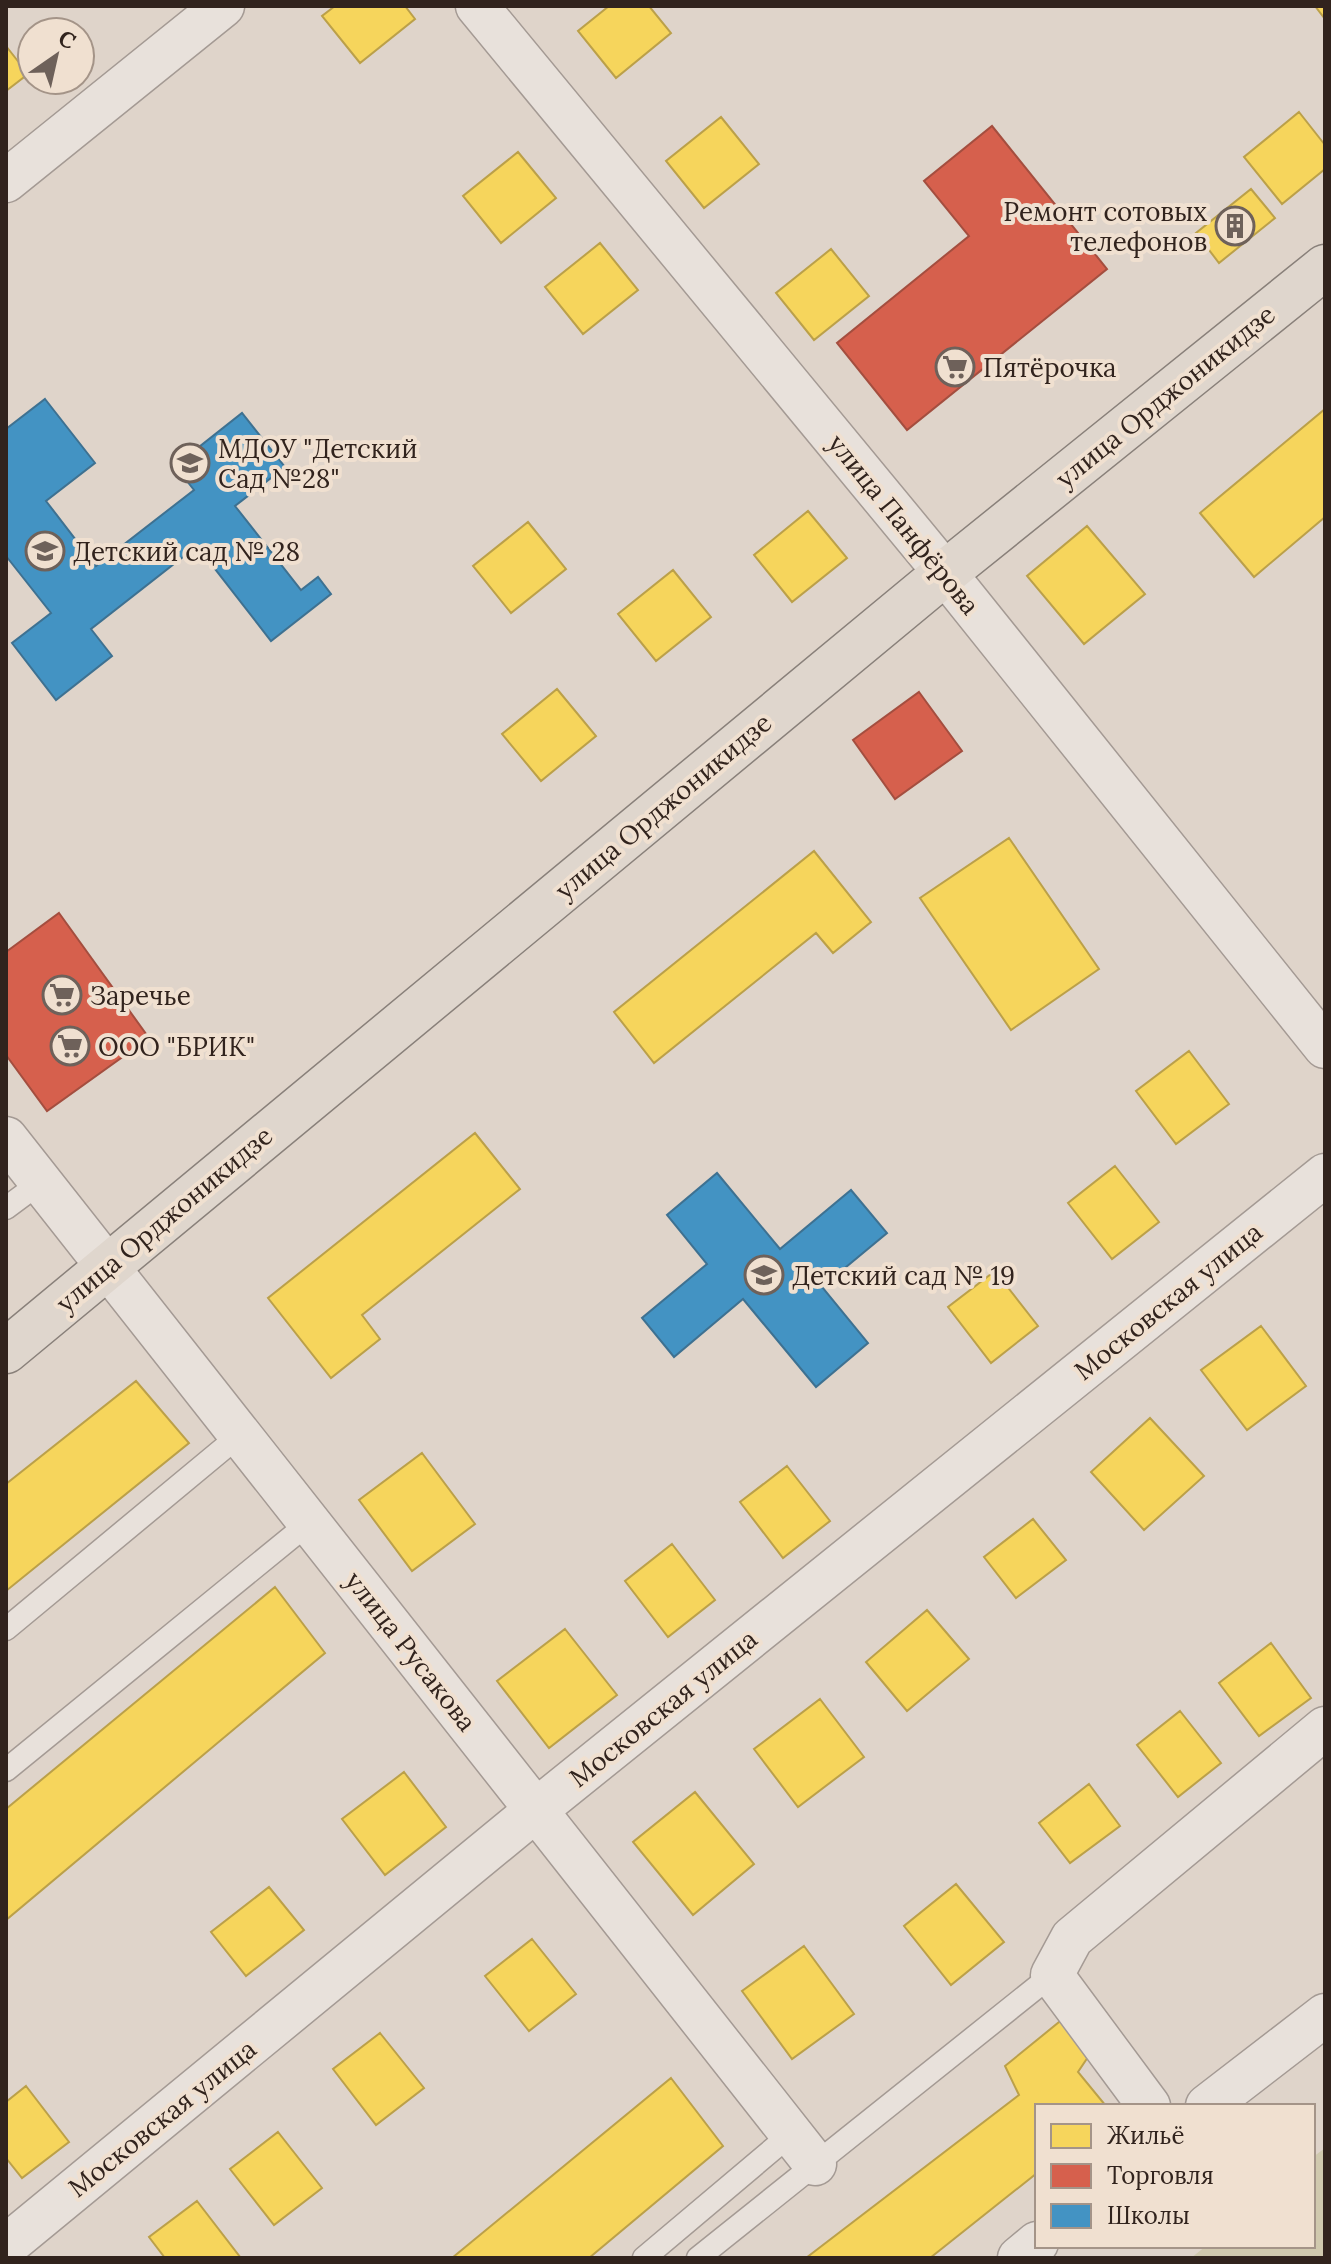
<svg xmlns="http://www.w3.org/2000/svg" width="1331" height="2264" viewBox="0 0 1331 2264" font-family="Lora,serif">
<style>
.green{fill:#d0c9ae}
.homes{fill:#f6d55c;stroke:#bba049;stroke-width:2}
.shops{fill:#d6604d;stroke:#a44e3f;stroke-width:2}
.schools{fill:#4393c3;stroke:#3e7191;stroke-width:2}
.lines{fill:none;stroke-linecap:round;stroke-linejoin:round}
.lane-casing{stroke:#a49a94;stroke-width:25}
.street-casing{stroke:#a49a94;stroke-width:45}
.primary-casing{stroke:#89807a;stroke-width:47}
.lane{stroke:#e8e1db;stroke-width:22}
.street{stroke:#e8e1db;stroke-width:42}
.primary{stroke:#dfd6cd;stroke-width:44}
.labels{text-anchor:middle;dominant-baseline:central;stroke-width:8;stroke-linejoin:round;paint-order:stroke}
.poi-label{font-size:26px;fill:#31231d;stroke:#f0e0d0;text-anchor:start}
.street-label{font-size:26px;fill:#31231d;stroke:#f0e0d0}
</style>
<rect width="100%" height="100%" fill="#dfd4ca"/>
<path class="green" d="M1325 2148V2258H1191L1206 2246H1313V2157Z"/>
<path class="homes" d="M335 6H405L415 19 360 63 322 16Z
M609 6H649L671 33 616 78 578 31Z
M1315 6H1325V19Z
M6 46 28 74 6 91Z
M1299 112 1325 145V169L1282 204 1244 157Z
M721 117 759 164 704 208 666 161Z
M518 152 556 198 501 243 463 196Z
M1251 189 1275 218 1219 263 1196 233Z
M600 243 638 290 583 334 545 287Z
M831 249 869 296 814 340 776 293Z
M1325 409V517L1254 577 1200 513Z
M808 511 847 558 792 602 754 555Z
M528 522 566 569 511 613 473 566Z
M1087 526 1145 594 1084 644 1027 576Z
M673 570 711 617 656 661 618 614Z
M557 689 596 736 541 781 502 734Z
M1009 838 1099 969 1011 1030 920 898Z
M814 851 871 922 833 953 816 933 654 1063 614 1012Z
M1189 1051 1229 1104 1176 1144 1136 1091Z
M475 1133 520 1189 362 1315 380 1339 331 1378 268 1298Z
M1115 1166 1159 1222 1112 1259 1068 1203Z
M995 1271 1038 1326 991 1363 948 1307Z
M1261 1326 1306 1386 1247 1430 1201 1370Z
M136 1381 189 1443 6 1591V1484Z
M1150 1418 1204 1476 1144 1530 1091 1472Z
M422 1453 475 1524 412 1571 359 1500Z
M787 1466 830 1521 783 1558 740 1502Z
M1033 1519 1066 1560 1016 1598 984 1557Z
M672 1544 715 1600 668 1637 625 1581Z
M275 1587 325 1653 6 1920V1809Z
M927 1610 969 1659 907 1711 866 1662Z
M565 1629 617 1695 549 1748 497 1681Z
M1271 1643 1311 1698 1259 1736 1219 1683Z
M820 1699 864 1757 798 1807 754 1749Z
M1180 1711 1221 1763 1178 1797 1137 1745Z
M404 1772 446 1827 385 1875 342 1819Z
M1089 1784 1120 1826 1070 1863 1039 1823Z
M695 1792 754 1864 693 1915 633 1842Z
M956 1884 1004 1942 951 1985 904 1926Z
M269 1887 304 1930 246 1976 211 1932Z
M532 1939 576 1994 529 2031 485 1976Z
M804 1946 854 2014 792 2059 742 1991Z
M1064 2018 1090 2054 1078 2072 1106 2106H1037V2173L930 2258H806L1019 2095 1005 2066Z
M380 2033 424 2088 376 2125 333 2069Z
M671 2078 723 2146 589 2258H452Z
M26 2086 69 2142 22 2178 6 2158V2102Z
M278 2132 322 2188 274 2225 230 2169Z
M197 2201 240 2257 238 2258H165L149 2237Z"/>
<path class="shops" d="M992 126 1107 269 907 430 837 343 969 236 924 181Z
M919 692 962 751 895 799 853 740Z
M59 913 149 1038 47 1111 6 1055V952Z"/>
<path class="schools" d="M45 399 95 463 46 501 96 566 194 490 175 466 242 413 285 467 235 506 301 590 318 577 331 594 271 641 197 546 91 629 112 656 56 700 12 643 51 613 6 556V429Z
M717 1173 780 1249 851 1190 887 1233 822 1287 868 1343 816 1387 743 1299 674 1357 642 1318 707 1264 667 1215Z"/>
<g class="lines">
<defs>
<path id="lane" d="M6 1208 41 1182
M6 1629 241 1434
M6 1770 310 1522
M644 2258 791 2134
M698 2258 1052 1975"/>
<path id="street" d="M477 6 945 573 1325 1047
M6 181 223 6
M6 1138 815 2164
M1149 2106 1052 1975 1072 1938 1325 1728
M1207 2106 1325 2015
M6 2246 536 1810 1325 1175
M1019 2258 1037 2243"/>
<path id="primary" d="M6 1351 945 573 1325 267"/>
</defs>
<use href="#lane" class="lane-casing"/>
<use href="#street" class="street-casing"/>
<use href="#primary" class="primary-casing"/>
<use href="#lane" class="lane"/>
<use href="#street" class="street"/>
<use href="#primary" class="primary"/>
</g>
<defs>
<symbol id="building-ring" viewBox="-11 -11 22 22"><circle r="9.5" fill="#f0e0d0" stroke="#6e615a" stroke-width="1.5"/><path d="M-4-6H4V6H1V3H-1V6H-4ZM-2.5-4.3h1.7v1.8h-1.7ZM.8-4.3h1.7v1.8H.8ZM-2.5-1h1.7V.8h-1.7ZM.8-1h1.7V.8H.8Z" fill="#6e615a"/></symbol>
<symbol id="supermarket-ring" viewBox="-11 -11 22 22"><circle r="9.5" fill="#f0e0d0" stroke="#6e615a" stroke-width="1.5"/><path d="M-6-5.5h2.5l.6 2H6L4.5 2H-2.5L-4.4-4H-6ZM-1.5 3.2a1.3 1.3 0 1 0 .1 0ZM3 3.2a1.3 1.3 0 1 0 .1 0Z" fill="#6e615a"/></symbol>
<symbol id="school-ring" viewBox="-11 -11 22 22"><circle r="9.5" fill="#f0e0d0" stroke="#6e615a" stroke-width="1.5"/><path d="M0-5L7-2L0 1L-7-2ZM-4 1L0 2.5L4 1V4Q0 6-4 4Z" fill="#6e615a"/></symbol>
</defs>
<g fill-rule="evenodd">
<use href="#building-ring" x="1213" y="204" width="44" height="44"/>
<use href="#supermarket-ring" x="933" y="345" width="44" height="44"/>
<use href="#school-ring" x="168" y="441" width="44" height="44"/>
<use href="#school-ring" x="23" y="529" width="44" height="44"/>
<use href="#supermarket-ring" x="40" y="973" width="44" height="44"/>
<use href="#supermarket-ring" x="48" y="1024" width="44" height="44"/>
<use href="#school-ring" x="742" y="1253" width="44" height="44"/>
</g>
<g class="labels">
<g class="poi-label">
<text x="1207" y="211" text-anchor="end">Ремонт сотовых<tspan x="1207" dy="30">телефонов</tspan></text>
<text x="983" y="367">Пятёрочка</text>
<text x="218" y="448">МДОУ "Детский<tspan x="218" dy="30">Сад №28"</tspan></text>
<text x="73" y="551">Детский сад № 28</text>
<text x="90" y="995">Заречье</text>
<text x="98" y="1046">ООО "БРИК"</text>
<text x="792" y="1275">Детский сад № 19</text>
</g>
<g class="street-label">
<text transform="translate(1165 396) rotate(-39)">улица Орджоникидзе</text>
<text transform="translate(904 524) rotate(51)">улица Панфёрова</text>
<text transform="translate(663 806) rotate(-40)">улица Орджоникидзе</text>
<text transform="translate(164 1219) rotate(-40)">улица Орджоникидзе</text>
<text transform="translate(1168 1301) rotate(-39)">Московская улица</text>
<text transform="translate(411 1651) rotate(52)">улица Русакова</text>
<text transform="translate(663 1708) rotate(-39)">Московская улица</text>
<text transform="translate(162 2118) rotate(-39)">Московская улица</text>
</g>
</g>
<rect width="1331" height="2264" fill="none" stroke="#31231d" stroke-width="16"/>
<rect x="1035" y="2104" width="280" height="144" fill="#f0e0d0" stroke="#a49488" stroke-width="2"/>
<rect x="1051" y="2124" width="40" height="24" fill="#f6d55c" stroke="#a49488" stroke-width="2"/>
<text x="1107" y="2144" font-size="24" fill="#31231d">Жильё</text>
<rect x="1051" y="2164" width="40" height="24" fill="#d6604d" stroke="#a49488" stroke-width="2"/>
<text x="1107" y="2184" font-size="24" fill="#31231d">Торговля</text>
<rect x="1051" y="2204" width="40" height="24" fill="#4393c3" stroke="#a49488" stroke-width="2"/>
<text x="1107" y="2224" font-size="24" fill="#31231d">Школы</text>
<g transform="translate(56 56) rotate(34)"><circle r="38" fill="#f0e0d0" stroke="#a49488" stroke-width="2"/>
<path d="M0-6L14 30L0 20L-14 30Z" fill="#6e615a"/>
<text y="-12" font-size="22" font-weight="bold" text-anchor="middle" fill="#31231d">С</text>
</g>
</svg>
